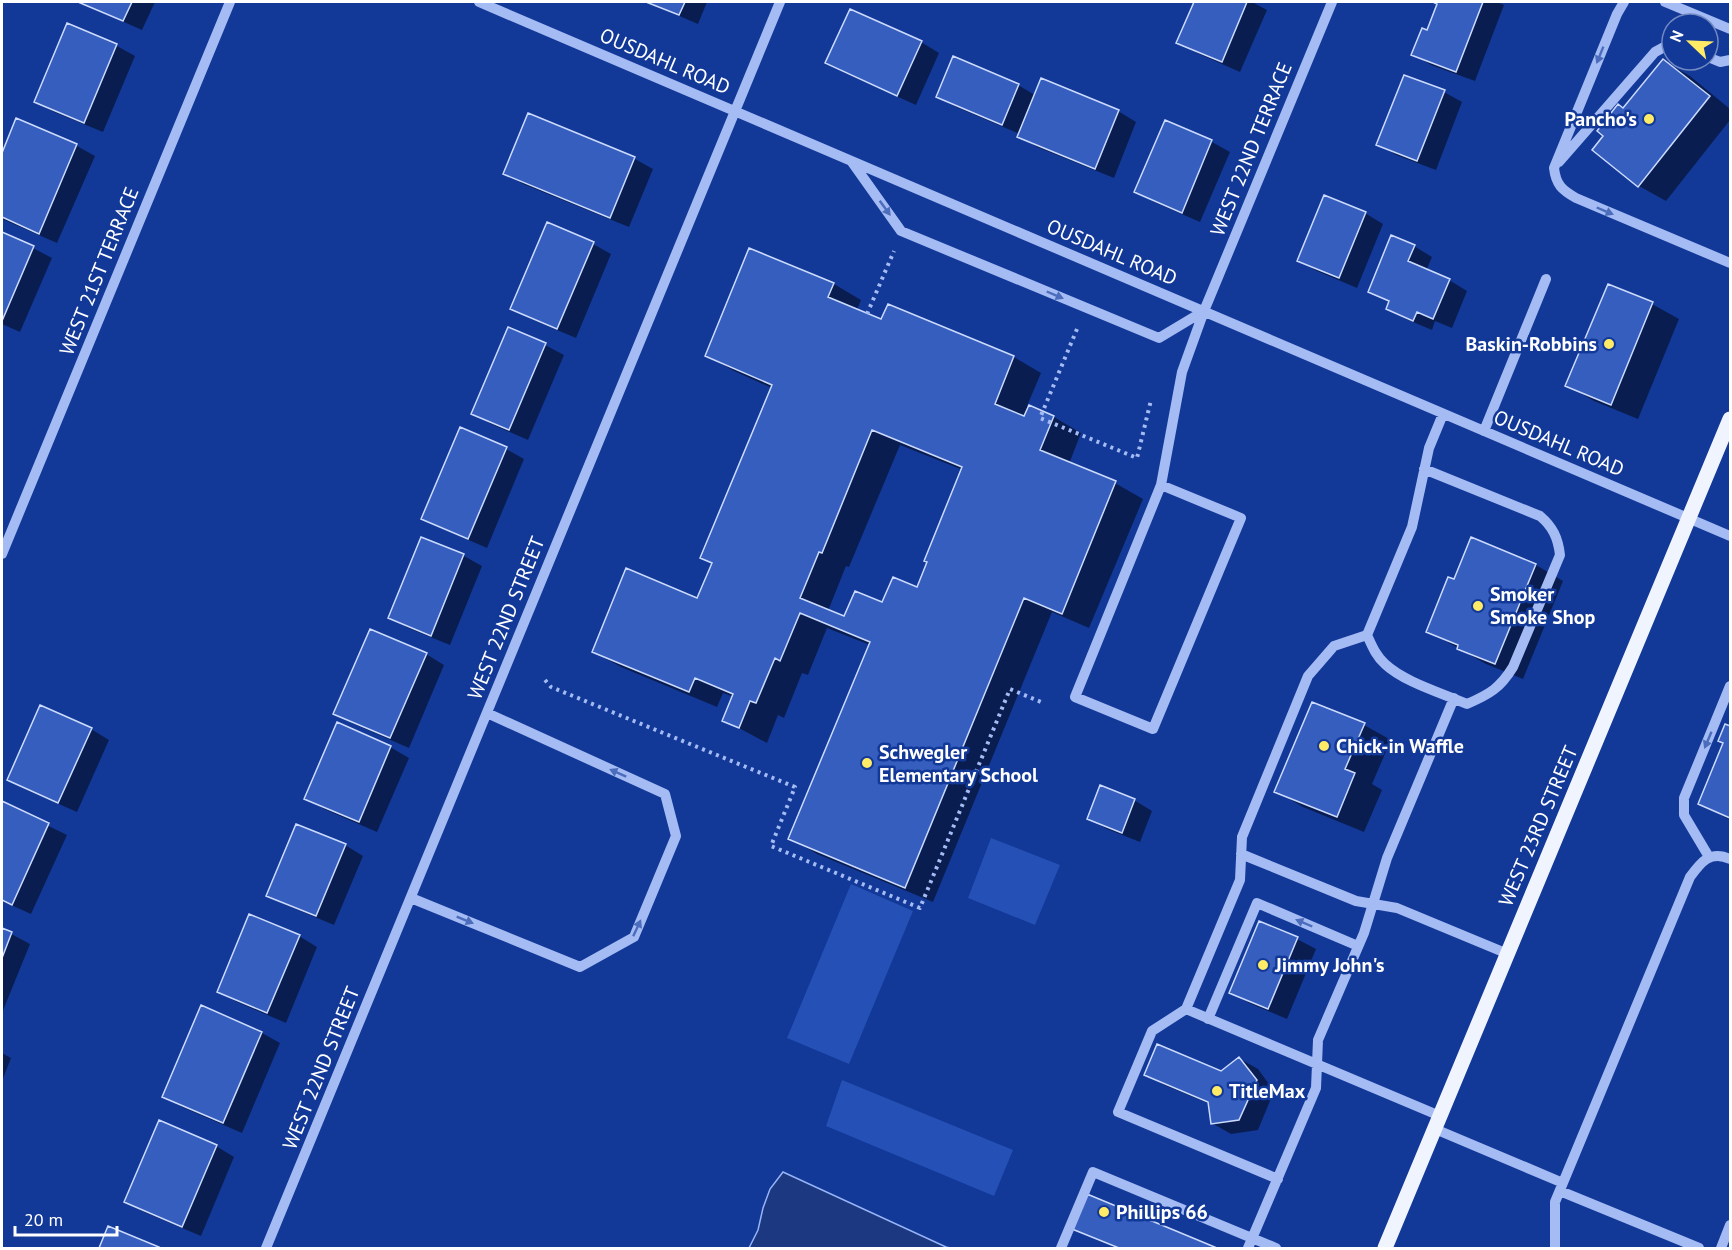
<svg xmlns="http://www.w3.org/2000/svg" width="1732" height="1250" viewBox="0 0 1732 1250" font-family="'PT Sans',sans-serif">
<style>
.green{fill:#2550b6}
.water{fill:#1c3881;stroke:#96b4f6;stroke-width:1.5}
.shadow{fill:#0007;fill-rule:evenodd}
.building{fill:#365ebe;stroke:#ccdbfd;stroke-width:1.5;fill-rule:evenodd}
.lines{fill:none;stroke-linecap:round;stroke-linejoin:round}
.path{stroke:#a4bbf3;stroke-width:4;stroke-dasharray:3 4.5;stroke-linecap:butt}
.minor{stroke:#a4bbf3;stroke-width:10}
.major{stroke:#f0f4ff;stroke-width:15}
.oneway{fill:#4c6cbc}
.poi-dot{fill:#ffeb66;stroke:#123898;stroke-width:2}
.labels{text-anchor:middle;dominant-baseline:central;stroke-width:5;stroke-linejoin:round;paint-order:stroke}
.street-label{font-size:20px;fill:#fff;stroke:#123898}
.poi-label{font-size:20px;font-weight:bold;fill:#fff;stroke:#123898;text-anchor:start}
</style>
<rect width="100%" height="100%" fill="#123898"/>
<path class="green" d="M991 838 1060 865 1035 925 968 898Z
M851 884 913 911 849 1064 787 1038Z
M842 1080 1013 1150 994 1196 826 1126Z"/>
<path class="water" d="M783 1172 946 1247 950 1248H749L758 1230 763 1208 770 1189Z"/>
<path class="shadow" d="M79 2H155L142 30Z
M647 2H707L698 24Z
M1196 2H1252L1267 10 1240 72 1197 53 1178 42Z
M1434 2H1497L1504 5 1475 81 1431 65 1413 54 1428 32 1438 4Z
M68 25 117 46 135 56 103 132 54 112 36 102Z
M921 42 939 53 916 105 845 73 827 63Z
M1663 61 1690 76 1730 109V120L1666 201 1639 186 1605 135 1619 106 1624 109Z
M1018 85 1035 95 1118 111 1136 122 1114 178 1037 147 1019 136 1020 134 956 107 938 97Z
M1444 92 1462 102 1436 170 1396 155 1378 144Z
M529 115 635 159 653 169 629 227 523 184 505 173Z
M17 120 77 146 95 156 57 243 2 219V156Z
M1166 122 1212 142 1230 152 1200 222 1154 202 1136 191Z
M1365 213 1383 224 1357 288 1317 271 1299 261Z
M2 234 33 248 52 258 20 332 2 324Z
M593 244 611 254 576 338 531 319 512 308Z
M1414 246 1432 257 1426 271 1449 280 1467 291 1452 328 1435 321 1432 330 1406 319 1388 309 1390 302 1370 291Z
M750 249 834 284 861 300 857 310 882 321 889 306 1014 357 1041 373 1027 406 1054 417 1081 433 1069 464 1115 483 1143 499 1089 628 1052 612 933 902 817 854 790 838 870 645 827 628 808 675 802 673 784 718 778 715 767 743 724 720 734 697 723 693 717 707 621 667 594 652 698 600 713 564 702 558 772 388 734 371 706 355ZM900 445 963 470 918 589 845 618 828 611 846 566 849 567Z
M1652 304 1679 319 1638 419 1594 401 1567 385Z
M509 329 545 345 564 355 528 440 491 424 473 413Z
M506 449 524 459 487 548 441 528 423 518Z
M422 539 464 556 482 566 450 645 408 628 390 617Z
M1472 539 1536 565 1563 581 1523 679 1486 664 1428 631 1455 581Z
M426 654 444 665 409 748 354 724 335 714Z
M1364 725 1391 740 1372 784 1382 790 1364 832 1303 807 1276 791Z
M1725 726 1730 728V820L1700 804 1725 743Z
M91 729 109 740 77 812 27 790 9 779Z
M390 747 409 758 377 832 324 809 306 798Z
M1134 800 1152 811 1140 842 1107 829 1088 818Z
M2 803 67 835 31 914 2 901Z
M345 845 363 856 334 925 286 905 268 895Z
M1259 923 1297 939 1316 949 1287 1019 1249 1003 1231 992Z
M2 929 30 944 2 1013Z
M299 936 317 947 286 1023 237 1002 218 992Z
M202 1007 262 1033 280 1043 242 1133 182 1107 164 1097Z
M2 1053 11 1058 2 1081Z
M1240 1059 1258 1069 1274 1091 1258 1130 1231 1134 1212 1123 1210 1104 1164 1085 1146 1074 1221 1072Z
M216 1146 234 1157 201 1236 144 1212 126 1202Z
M1088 1196 1213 1248H1119L1083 1233 1074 1228Z
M109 1228 157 1248H100Z"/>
<path class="building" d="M78 2H132L123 21Z
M646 2H685L679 15Z
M1194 2H1247L1222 62 1176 43Z
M1433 2H1483L1456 72 1411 55 1422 28 1427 30 1437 4Z
M850 9 922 41 897 96 825 63Z
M67 23 117 44 84 123 34 102Z
M953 56 1019 84 1002 125 936 97Z
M1663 59 1710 96 1638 187 1592 150 1603 136 1597 131 1618 104 1623 108Z
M1404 75 1445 90 1417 161 1376 145Z
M1041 78 1119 110 1095 169 1017 137Z
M528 113 635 157 610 218 503 174Z
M16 118 77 144 39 234 2 217V153Z
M1165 120 1212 140 1182 213 1134 192Z
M1324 195 1366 212 1339 278 1297 261Z
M547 222 594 242 557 329 510 309Z
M2 232 34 246 2 321Z
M1391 235 1415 245 1408 261 1450 279 1433 319 1417 312 1413 321 1386 309 1389 301 1368 292Z
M749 248 834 283 828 297 881 319 888 304 1014 356 995 404 1024 416 1029 405 1054 416 1040 450 1116 481 1062 614 1024 598 905 888 788 839 870 642 800 613 780 661 775 658 756 703 750 701 739 728 722 721 733 694 695 678 689 692 592 652 626 568 697 598 712 563 700 558 772 385 705 356ZM872 430 962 467 924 561 927 562 917 587 893 577 882 602 855 591 844 616 800 598 819 552 822 553Z
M1608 284 1653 302 1611 405 1565 386Z
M508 327 546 343 509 430 471 414Z
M460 427 507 447 468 539 421 519Z
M421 537 464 554 431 636 388 618Z
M1471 537 1536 564 1495 664 1457 649 1458 645 1426 632 1448 577 1454 579Z
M370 629 427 653 390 738 333 714Z
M1312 702 1365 723 1345 769 1355 773 1337 817 1274 792Z
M40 705 92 728 58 803 7 780Z
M337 722 391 746 359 822 304 799Z
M1725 724 1730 726V725V818L1698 804 1723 743 1718 741Z
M1100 785 1135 799 1122 833 1087 819Z
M2 801 49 823 12 905 2 900Z
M296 824 346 844 316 916 266 896Z
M249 914 300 935 267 1013 217 992Z
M1259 921 1298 937 1268 1009 1229 993Z
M2 928 12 932 2 958Z
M201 1005 262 1032 223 1123 162 1097Z
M1157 1044 1221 1071 1239 1057 1257 1080 1239 1120 1211 1124 1208 1102 1144 1075Z
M159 1120 217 1145 182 1227 124 1202Z
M1087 1194 1217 1248H1119L1072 1229Z
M108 1226 159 1247 158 1248H99Z"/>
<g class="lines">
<path class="path" d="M867 314 894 251
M1077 329 1040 418 1137 458 1151 400
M545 680 551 687 795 787 771 846 920 908 1010 689 1041 702"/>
<path class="minor" d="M479 2 1730 536
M1624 2 1617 14 1554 168C1556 185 1562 190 1576 198L1730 263
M1665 2 1730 29
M1708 57 1720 62 1730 60
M852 162 901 231 1159 338 1204 311
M1559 162 1655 52 1666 46H1672
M1484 431 1546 279
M1161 485 1241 518 1153 729 1075 697 1161 485 1182 372 1204 311 1332 2
M2 554 230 2
M1367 635C1372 646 1376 656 1385 664 1404 682 1442 693 1467 704 1490 694 1500 688 1513 667L1560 555C1558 538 1553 527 1540 516L1424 469
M1241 854 1356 901 1397 908 1508 954
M1709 857 1684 815V798L1730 686
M411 898 580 967 634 937 676 836 665 794 487 713
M1186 1009 1440 1116
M1208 1019 1257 903 1358 946
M1435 1129 1563 1183
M1278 1179 1118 1112 1152 1031 1186 1009 1240 880 1242 837 1308 676 1334 646 1367 635 1412 527 1429 448 1443 414
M1560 1191 1699 1248
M266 1248 780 2
M1061 1248 1093 1172 1276 1248
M1248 1248 1316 1088 1318 1040 1364 933 1387 858 1454 698
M1555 1248V1202L1690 877C1701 862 1710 850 1730 859
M1721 1248 1730 1225"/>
<path class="major" d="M1385 1248 1730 419"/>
</g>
<defs><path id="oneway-solid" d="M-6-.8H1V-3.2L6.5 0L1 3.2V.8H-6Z" transform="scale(1.5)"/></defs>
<g class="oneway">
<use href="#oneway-solid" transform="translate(1600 55) rotate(112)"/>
<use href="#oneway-solid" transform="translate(885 208) rotate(54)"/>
<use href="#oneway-solid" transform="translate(1605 211) rotate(23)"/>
<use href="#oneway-solid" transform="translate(1055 295) rotate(23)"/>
<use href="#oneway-solid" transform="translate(1708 740) rotate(113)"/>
<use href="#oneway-solid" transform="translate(618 773) rotate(-156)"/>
<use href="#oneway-solid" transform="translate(465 920) rotate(22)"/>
<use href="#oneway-solid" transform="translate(1304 923) rotate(-157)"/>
<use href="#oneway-solid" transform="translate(637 928) rotate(-65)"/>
</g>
<g class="poi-dot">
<circle cx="1649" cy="119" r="6"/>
<circle cx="1609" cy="344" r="6"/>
<circle cx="1478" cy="606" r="6"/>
<circle cx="1324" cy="746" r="6"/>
<circle cx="867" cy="763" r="6"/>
<circle cx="1263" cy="965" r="6"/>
<circle cx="1217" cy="1091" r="6"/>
<circle cx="1104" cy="1212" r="6"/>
</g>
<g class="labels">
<g class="street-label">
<text transform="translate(665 61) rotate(23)">OUSDAHL ROAD</text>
<text transform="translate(1251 149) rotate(-68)">WEST 22ND TERRACE</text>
<text transform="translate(1112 252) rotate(23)">OUSDAHL ROAD</text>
<text transform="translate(99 271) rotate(-68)">WEST 21ST TERRACE</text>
<text transform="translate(1559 443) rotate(23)">OUSDAHL ROAD</text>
<text transform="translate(506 618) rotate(-68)">WEST 22ND STREET</text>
<text transform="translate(1538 826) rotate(-67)">WEST 23RD STREET</text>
<text transform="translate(321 1068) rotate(-68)">WEST 22ND STREET</text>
</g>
<g class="poi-label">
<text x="1637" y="119" text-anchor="end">Pancho's</text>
<text x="1597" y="344" text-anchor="end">Baskin-Robbins</text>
<text x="1490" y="594">Smoker<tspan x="1490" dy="23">Smoke Shop</tspan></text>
<text x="1336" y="746">Chick-in Waffle</text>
<text x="879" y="752">Schwegler<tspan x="879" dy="23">Elementary School</tspan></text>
<text x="1275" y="965">Jimmy John's</text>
<text x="1229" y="1091">TitleMax</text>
<text x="1116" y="1212">Phillips 66</text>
</g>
</g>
<rect width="1732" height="1250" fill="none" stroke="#ffffff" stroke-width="6"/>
<g transform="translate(1690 42) rotate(293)"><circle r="28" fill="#123898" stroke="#7188c1" stroke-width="1.5"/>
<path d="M0-4.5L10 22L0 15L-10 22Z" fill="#ffeb66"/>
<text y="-9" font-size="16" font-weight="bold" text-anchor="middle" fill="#ffffff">N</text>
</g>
<path d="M15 1226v9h102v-9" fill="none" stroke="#ffffff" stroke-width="3"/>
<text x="24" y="1226" font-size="18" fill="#ffffff" stroke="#123898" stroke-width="4.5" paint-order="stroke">20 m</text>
</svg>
